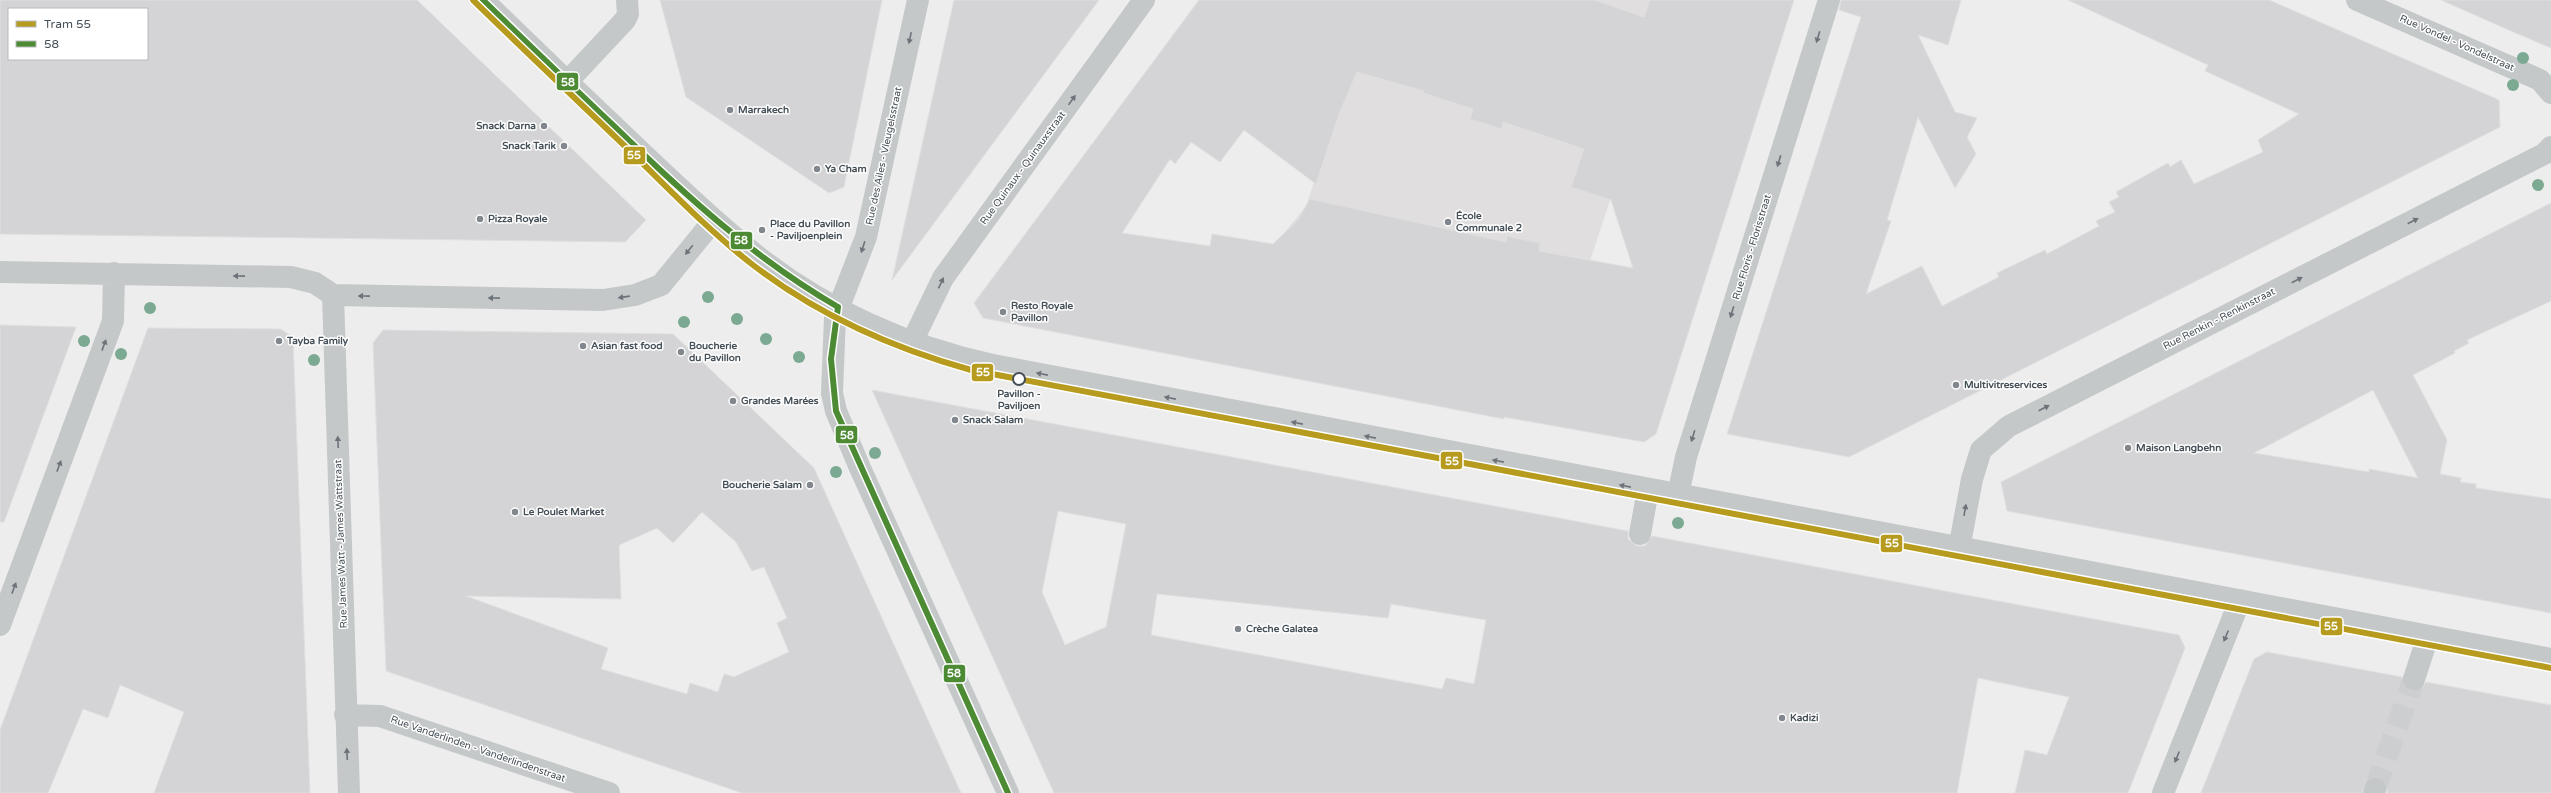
<svg xmlns="http://www.w3.org/2000/svg" width="2551" height="793" viewBox="0 0 2551 793" font-family="'Varela Round',sans-serif">
<style>
.education{fill:#e0dede}
.building{fill:#d4d4d6;stroke:#dfdfe0;fill-rule:evenodd}
.lines{fill:none;stroke-linecap:round;stroke-linejoin:round}
.minor-tunnel{stroke:#cccecf;stroke-width:22;stroke-dasharray:22 11;stroke-linecap:butt}
.minor{stroke:#c5c8c9;stroke-width:22}
.bus-1-casing{stroke:#fff;stroke-width:9}
.bus-1{stroke:#4c8b33;stroke-width:6}
.tram-1-casing{stroke:#fff;stroke-width:9}
.tram-1{stroke:#b69b1f;stroke-width:6}
.tree{fill:#7ca992}
.oneway{fill:#6c747a}
.poi-dot{fill:#81878c;stroke:#fff;stroke-width:1.5}
.stop-dot{fill:#fff;stroke:#465058;stroke-width:2}
.labels{text-anchor:middle;dominant-baseline:central;stroke-width:3;stroke-linejoin:round;paint-order:stroke}
.street-label{font-size:10px;fill:#465058;stroke:#fff}
.poi-label{font-size:10px;font-weight:bold;fill:#465058;stroke:#fff;text-anchor:start}
.stop-label{font-size:10px;font-weight:bold;fill:#465058;stroke:#fff}
.line-badge{stroke:#fff;stroke-width:1.5}
.badge-label{font-size:11px;text-anchor:middle;font-weight:bold;fill:#fff}
</style>
<rect width="100%" height="100%" fill="#eeeded"/>
<path class="education" d="M1376 0H1676L1537 422 1257 371 1281 237 1306 206Z"/>
<path class="building" d="M0 0H417L646 220 625 242 0 234ZM9 9H147V59H9Z
M660 0H882L844 187 829 193 686 97Z
M954 0H1099L892 280 920 154Z
M1199 0H1595L1644 17 1650 0H1794L1656 434 1644 442 1504 417V419L983 318 974 303ZM1357 72 1424 91 1423 93 1473 109 1470 119 1502 129 1503 122 1584 149 1571 187 1611 200 1633 268 1539 251 1540 243 1507 236 1506 242 1310 199 1298 220 1273 244 1212 234 1210 246 1122 233 1170 159 1175 164 1191 142 1220 162 1244 130 1316 184 1339 114Z
M1841 0H1961L1948 45 1918 35 1955 112 1977 118 1967 137 1976 154 1955 188 1918 117 1887 220 1891 221 1866 294 1922 266 1942 306 1999 277 1997 273 2045 250 2047 254 2099 226 2096 221 2115 212 2109 202 2119 197 2116 192 2168 163 2170 167 2181 160 2194 184 2263 152 2258 140 2299 114 2205 71 2208 65 2068 0H2269L2499 100 2500 127 1849 457 1727 434 1861 17 1839 10Z
M2441 0H2551V48L2504 28Z
M2551 203V301L2467 340 2469 343 2454 351 2455 353 2413 375 2447 440 2440 474 2461 478 2460 482 2476 484V488L2551 499V613L2007 511 2001 482ZM2373 390 2418 478 2369 469V472L2254 453Z
M0 325 76 327 4 522H0Z
M148 328 281 329 293 338 310 793H154L184 712 120 685 108 718 83 709 48 793H0V730Z
M383 330 673 334 814 468 961 793H742L386 671 373 343ZM702 512 736 542 752 571 764 567 787 618 777 623 789 652 734 677 724 674 718 692 690 683 687 694 601 669 608 648 466 596 621 599 619 545 657 528 673 543Z
M872 390 1628 531V539L1637 546H1645L1652 536 2179 635 2185 648 2128 793H2015L2025 750 2047 755 2069 697 1978 678 1957 793H1054ZM1058 511 1126 524 1106 627 1065 645 1042 592ZM1157 594 1388 618 1391 604 1486 620 1474 684 1446 678 1442 689 1151 635Z
M2267 652 2402 677 2404 687 2411 691 2422 689 2426 682 2551 705V793H2387V785L2378 777 2366 780 2362 793H2201L2254 659Z"/>
<g class="lines">
<path class="minor-tunnel" d="M2375 789 2414 679"/>
<path class="minor" d="M483 0C535 51 587 101 640 151 678 187 716 223 757 256 825 310 909 347 993 365L2551 659
M918 0 866 237 835 317 832 393 836 411 860 468 1008 793
M2357 0 2540 80 2551 93
M567 82 625 20 628 14 627 0
M0 272 291 277 315 283 333 295 603 300 635 295 661 285 714 220
M333 295 349 793
M912 342 943 278 1144 0
M1678 495 1686 457 1829 0
M1640 534 1648 490
M1959 549 1972 479 1981 450 2009 426 2544 154 2551 147
M0 625 113 321 114 273
M2414 679 2428 636
M345 715 380 716 609 793
M2163 793 2240 600
M2374 793 2375 789"/>
<defs>
<path id="bus-1" d="M483 0C527 43 572 86 616 128 685 195 755 259 838 307
M838 307 831 359 836 411 1008 793"/>
</defs>
<use href="#bus-1" class="bus-1-casing"/>
<use href="#bus-1" class="bus-1"/>
<defs>
<path id="tram-1" d="M473 0C525 51 578 101 630 151 670 190 709 231 753 265 818 315 892 348 971 370L2551 668"/>
</defs>
<use href="#tram-1" class="tram-1-casing"/>
<use href="#tram-1" class="tram-1"/>
</g>
<g class="tree">
<circle cx="2523" cy="58" r="6"/>
<circle cx="2513" cy="85" r="6"/>
<circle cx="2538" cy="185" r="6"/>
<circle cx="708" cy="297" r="6"/>
<circle cx="150" cy="308" r="6"/>
<circle cx="737" cy="319" r="6"/>
<circle cx="684" cy="322" r="6"/>
<circle cx="766" cy="339" r="6"/>
<circle cx="84" cy="341" r="6"/>
<circle cx="121" cy="354" r="6"/>
<circle cx="799" cy="357" r="6"/>
<circle cx="314" cy="360" r="6"/>
<circle cx="875" cy="453" r="6"/>
<circle cx="836" cy="472" r="6"/>
<circle cx="1678" cy="523" r="6"/>
</g>
<defs><path id="oneway-solid" d="M-6-.8H1V-3.2L6.5 0L1 3.2V.8H-6Z"/></defs>
<g class="oneway">
<use href="#oneway-solid" transform="translate(1818 37) rotate(107)"/>
<use href="#oneway-solid" transform="translate(910 38) rotate(102)"/>
<use href="#oneway-solid" transform="translate(1072 100) rotate(-54)"/>
<use href="#oneway-solid" transform="translate(1779 161) rotate(107)"/>
<use href="#oneway-solid" transform="translate(2413 221) rotate(-27)"/>
<use href="#oneway-solid" transform="translate(863 247) rotate(108)"/>
<use href="#oneway-solid" transform="translate(689 250) rotate(129)"/>
<use href="#oneway-solid" transform="translate(239 276) rotate(-179)"/>
<use href="#oneway-solid" transform="translate(2297 280) rotate(-27)"/>
<use href="#oneway-solid" transform="translate(941 283) rotate(-65)"/>
<use href="#oneway-solid" transform="translate(364 296) rotate(-179)"/>
<use href="#oneway-solid" transform="translate(624 297) rotate(172)"/>
<use href="#oneway-solid" transform="translate(494 298) rotate(-179)"/>
<use href="#oneway-solid" transform="translate(1732 312) rotate(107)"/>
<use href="#oneway-solid" transform="translate(104 345) rotate(-70)"/>
<use href="#oneway-solid" transform="translate(1042 374) rotate(-169)"/>
<use href="#oneway-solid" transform="translate(1170 398) rotate(-169)"/>
<use href="#oneway-solid" transform="translate(2044 408) rotate(-27)"/>
<use href="#oneway-solid" transform="translate(1297 423) rotate(-169)"/>
<use href="#oneway-solid" transform="translate(1693 436) rotate(107)"/>
<use href="#oneway-solid" transform="translate(1370 437) rotate(-169)"/>
<use href="#oneway-solid" transform="translate(338 442) rotate(-92)"/>
<use href="#oneway-solid" transform="translate(1498 461) rotate(-169)"/>
<use href="#oneway-solid" transform="translate(59 466) rotate(-70)"/>
<use href="#oneway-solid" transform="translate(1625 486) rotate(-169)"/>
<use href="#oneway-solid" transform="translate(1965 510) rotate(-80)"/>
<use href="#oneway-solid" transform="translate(14 588) rotate(-70)"/>
<use href="#oneway-solid" transform="translate(2226 636) rotate(112)"/>
<use href="#oneway-solid" transform="translate(347 754) rotate(-93)"/>
<use href="#oneway-solid" transform="translate(2177 757) rotate(112)"/>
</g>
<g class="poi-dot">
<circle cx="730" cy="110" r="4"/>
<circle cx="544" cy="126" r="4"/>
<circle cx="564" cy="146" r="4"/>
<circle cx="817" cy="169" r="4"/>
<circle cx="480" cy="219" r="4"/>
<circle cx="1448" cy="222" r="4"/>
<circle cx="762" cy="230" r="4"/>
<circle cx="1003" cy="312" r="4"/>
<circle cx="279" cy="341" r="4"/>
<circle cx="583" cy="346" r="4"/>
<circle cx="681" cy="352" r="4"/>
<circle cx="1956" cy="385" r="4"/>
<circle cx="733" cy="401" r="4"/>
<circle cx="955" cy="420" r="4"/>
<circle cx="2128" cy="448" r="4"/>
<circle cx="810" cy="485" r="4"/>
<circle cx="515" cy="512" r="4"/>
<circle cx="1238" cy="629" r="4"/>
<circle cx="1782" cy="718" r="4"/>
</g>
<circle class="stop-dot" cx="1019" cy="379" r="6"/>
<g class="labels">
<g class="street-label">
<text transform="translate(2457 43) rotate(24)">Rue Vondel - Vondelstraat</text>
<text transform="translate(884 156) rotate(-78)">Rue des Ailes - Vleugelsstraat</text>
<text transform="translate(1023 168) rotate(-54)">Rue Quinaux - Quinauxstraat</text>
<text transform="translate(1752 247) rotate(-73)">Rue Floris - Florisstraat</text>
<text transform="translate(2219 319) rotate(-27)">Rue Renkin - Renkinstraat</text>
<text transform="translate(341 544) rotate(-92)">Rue James Watt - James Wattstraat</text>
<text transform="translate(478 749) rotate(19)">Rue Vanderlinden - Vanderlindenstraat</text>
</g>
<g class="poi-label">
<text x="738" y="110">Marrakech</text>
<text x="536" y="126" text-anchor="end">Snack Darna</text>
<text x="556" y="146" text-anchor="end">Snack Tarik</text>
<text x="825" y="169">Ya Cham</text>
<text x="1456" y="216">École<tspan x="1456" dy="12">Communale 2</tspan></text>
<text x="488" y="219">Pizza Royale</text>
<text x="770" y="224">Place du Pavillon<tspan x="770" dy="12">- Paviljoenplein</tspan></text>
<text x="1011" y="306">Resto Royale<tspan x="1011" dy="12">Pavillon</tspan></text>
<text x="287" y="341">Tayba Family</text>
<text x="591" y="346">Asian fast food</text>
<text x="689" y="346">Boucherie<tspan x="689" dy="12">du Pavillon</tspan></text>
<text x="1964" y="385">Multivitreservices</text>
<text x="741" y="401">Grandes Marées</text>
<text x="963" y="420">Snack Salam</text>
<text x="2136" y="448">Maison Langbehn</text>
<text x="802" y="485" text-anchor="end">Boucherie Salam</text>
<text x="523" y="512">Le Poulet Market</text>
<text x="1246" y="629">Crèche Galatea</text>
<text x="1790" y="718">Kadizi</text>
</g>
<g class="stop-label">
<text x="1019" y="394">Pavillon -<tspan x="1019" dy="12">Paviljoen</tspan></text>
</g>
</g>
<g class="line-badge">
<rect x="556" y="72" width="23" height="19" rx="4" fill="#4c8b33"/>
<rect x="623" y="146" width="23" height="19" rx="4" fill="#b69b1f"/>
<rect x="730" y="231" width="23" height="19" rx="4" fill="#4c8b33"/>
<rect x="971" y="363" width="23" height="19" rx="4" fill="#b69b1f"/>
<rect x="835" y="425" width="23" height="19" rx="4" fill="#4c8b33"/>
<rect x="1440" y="451" width="23" height="19" rx="4" fill="#b69b1f"/>
<rect x="1880" y="534" width="23" height="19" rx="4" fill="#b69b1f"/>
<rect x="2320" y="617" width="23" height="19" rx="4" fill="#b69b1f"/>
<rect x="943" y="664" width="23" height="19" rx="4" fill="#4c8b33"/>
</g>
<g class="badge-label">
<text x="568" y="86">58</text>
<text x="634" y="159">55</text>
<text x="741" y="244">58</text>
<text x="983" y="376">55</text>
<text x="847" y="439">58</text>
<text x="1452" y="465">55</text>
<text x="1892" y="547">55</text>
<text x="2331" y="630">55</text>
<text x="954" y="677">58</text>
</g>
<rect x="8" y="8" width="140" height="52" fill="#ffffff" stroke="#b5b9bc"/>
<rect x="16" y="21" width="20" height="6" fill="#b69b1f" stroke="#b5b9bc"/>
<text x="44" y="28" font-size="12" fill="#465058">Tram 55</text>
<rect x="16" y="41" width="20" height="6" fill="#4c8b33" stroke="#b5b9bc"/>
<text x="44" y="48" font-size="12" fill="#465058">58</text>
</svg>
